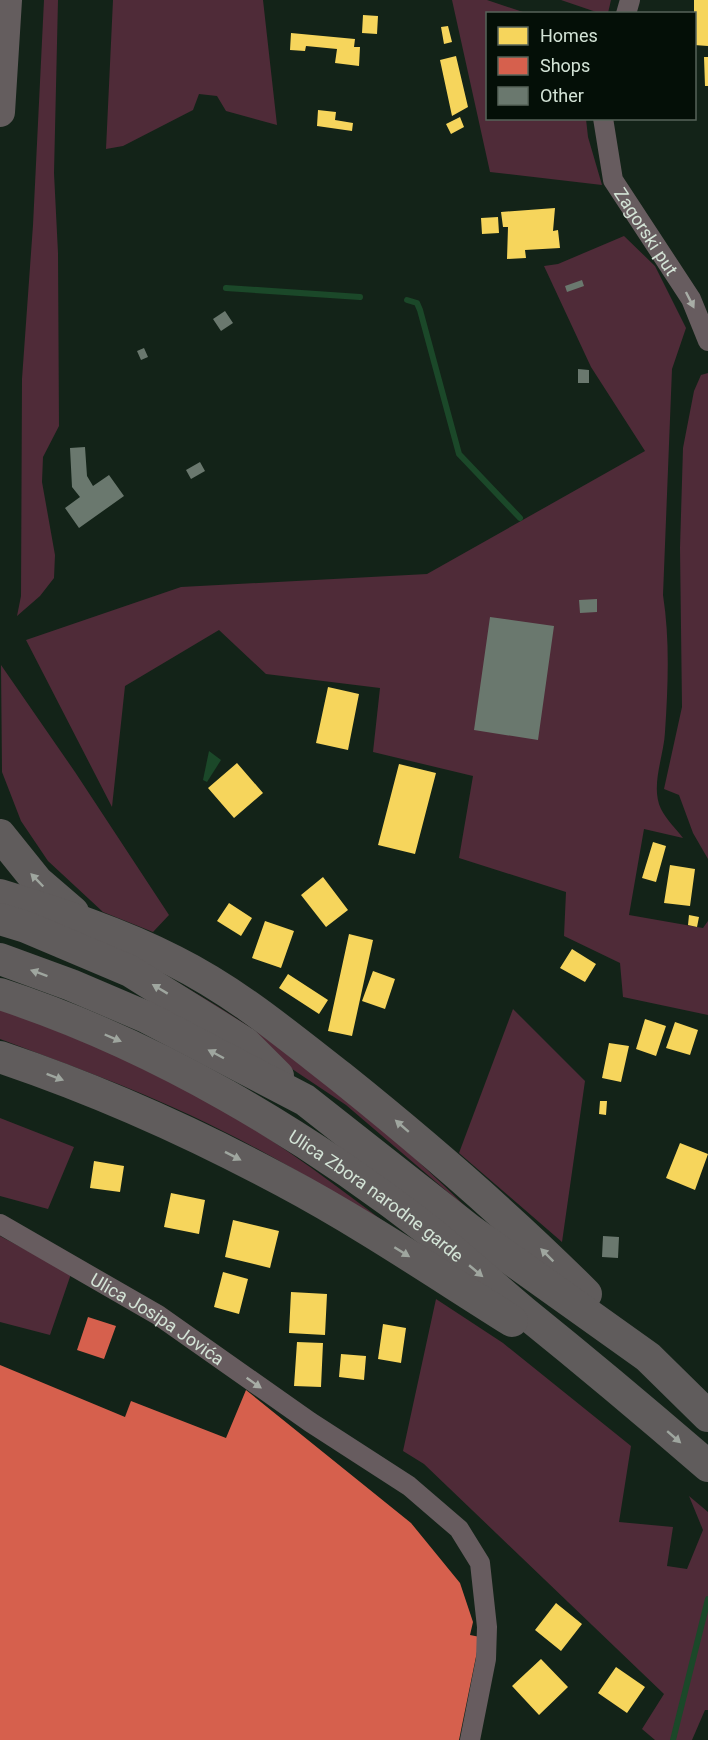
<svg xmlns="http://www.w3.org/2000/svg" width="708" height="1740" viewBox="0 0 708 1740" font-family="Roboto,sans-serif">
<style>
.green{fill:#4f2b38}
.water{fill:#1b4829}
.homes{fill:#f6d55c}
.shops{fill:#d6604d}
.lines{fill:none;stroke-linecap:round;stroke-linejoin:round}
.stream{stroke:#1b4829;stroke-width:6}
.building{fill:#6a786e}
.minor{stroke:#675c5f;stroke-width:20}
.primary{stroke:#645d5e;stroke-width:30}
.trunk{stroke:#605c5c;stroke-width:32}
.oneway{fill:#a8ada6}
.oneway2{fill:#9fa69f}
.labels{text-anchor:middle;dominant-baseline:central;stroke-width:6;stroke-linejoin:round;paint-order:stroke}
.street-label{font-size:18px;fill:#d3e3d6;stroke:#040f07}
</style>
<rect width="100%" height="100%" fill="#132318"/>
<path class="green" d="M44 0H58L54 173 58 253 59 426 43 457 42 482 55 555 54 578 40 596 17 616 21 596 22 379 33 225Z
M113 0H263L277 125 226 111 217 96 199 94 193 110 123 146 106 149Z
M452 0H487L526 13 488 14V118L586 119 588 137 602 185 490 172Z
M561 0H611L608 13 602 14Z
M624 236 655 266 686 328 672 369 663 595C670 640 668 686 665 732 664 756 650 786 661 809 666 819 676 829 683 838L644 829 629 915 703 928 708 921V1015L623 997 620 963 564 936 566 892 459 858 473 776 373 752 380 688 266 674 219 630 125 686 112 807 26 640 181 587 427 574 645 451 591 367 544 266 558 264Z
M708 373V859L693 833 679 795 664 789 682 707 680 548 683 448 694 391 701 375Z
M1 665 75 772 169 915 153 932 103 912 48 861 21 821 2 772Z
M164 975C279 1038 378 1120 471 1212L346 1105 222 1022Z
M0 1009C66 1034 131 1059 193 1093 268 1133 337 1186 404 1237 335 1192 265 1150 190 1115 128 1086 64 1063 0 1039Z
M513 1009 585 1081 562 1242 459 1153Z
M0 1118 74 1147 48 1209 0 1196Z
M0 1236 71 1274 50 1335 0 1322Z
M436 1299 503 1343 631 1446 619 1522 673 1527 667 1566 687 1569 703 1530 689 1496 708 1512V1710H705L692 1740H655L642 1729 664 1694 424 1464 403 1451Z"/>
<path class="water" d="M209 751 221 760 207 782 203 780Z"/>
<path class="homes" d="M694 0H708V46L694 45Z
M363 15 378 16 377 34 362 33Z
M448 26 452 42 444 44 441 27Z
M291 33 355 39 354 47H360L359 66 335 63 337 49 306 46 305 51 290 50Z
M456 56 468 107 452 116 440 60Z
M704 57H708V86H705Z
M318 110 336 112 335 120 353 123 352 131 317 126Z
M460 117 464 127 451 134 446 124Z
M555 208 553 231 558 230 560 248 525 250 526 258 507 259 508 227H503L501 212Z
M498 217 499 233 482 234 481 218Z
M328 687 359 694 348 750 316 743Z
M237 763 263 793 234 818 208 788Z
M399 764 436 773 415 854 378 845Z
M653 842 666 846 656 882 642 878Z
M670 865 695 869 690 906 664 903Z
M323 877 348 910 326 927 301 895Z
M229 903 252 918 241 936 217 921Z
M689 915 699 917 697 927 688 925Z
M265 921 294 931 281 968 252 958Z
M349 934 373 940 352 1036 328 1031Z
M572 949 596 964 585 982 560 968Z
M373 971 395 979 385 1009 362 1001Z
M288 974 328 1000 319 1014 279 988Z
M645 1019 666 1026 656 1056 636 1049Z
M675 1022 698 1030 690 1055 666 1048Z
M609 1043 629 1046 621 1082 602 1078Z
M600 1101H607L606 1115 599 1114Z
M680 1143 708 1154 695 1190 666 1178Z
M94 1161 124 1166 120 1192 90 1188Z
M171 1193 205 1200 199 1234 164 1227Z
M233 1220 279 1231 270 1268 225 1257Z
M223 1272 248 1279 239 1314 214 1307Z
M291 1292 327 1294 325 1335 289 1333Z
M383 1324 406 1328 401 1363 378 1359Z
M297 1342 323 1343 321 1387 294 1386Z
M341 1354 366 1356 364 1380 339 1377Z
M556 1603 582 1624 561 1651 535 1630Z
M541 1659 568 1687 539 1715 512 1686Z
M616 1667 645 1687 627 1713 598 1693Z"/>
<path class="shops" d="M88 1317 116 1326 104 1359 77 1350Z
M0 1365 125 1417 131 1401 226 1438 246 1390 411 1523 460 1583 473 1622 470 1635 480 1637 459 1740H0Z"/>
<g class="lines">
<path class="stream" d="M226 288 360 297
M407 300 417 303 420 310 459 454 520 518
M673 1740 708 1599"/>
</g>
<path class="building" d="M582 280 584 286 567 292 565 286Z
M225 311 233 323 221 331 213 319Z
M144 348 148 357 141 360 137 351Z
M578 369 589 370V383H578Z
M85 447 87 476 93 486 109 475 124 496 79 528 65 508 80 497 72 487 70 448Z
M200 462 205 471 191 479 186 470Z
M597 599V612L580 613 579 600Z
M490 617 554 626 538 740 474 730Z
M603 1236 619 1237 618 1258 602 1257Z"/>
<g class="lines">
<g class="minor">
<path d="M626 14 630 0"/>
<path id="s1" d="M603 118 613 180 691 299 708 341"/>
<path id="s2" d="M0 1224 158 1315 310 1422 409 1486 459 1529 480 1563 487 1627 486 1659 470 1740"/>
</g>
<path class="primary" d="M0 112 7 0"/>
<g class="trunk">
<path d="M0 835 37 881 73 912"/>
<path d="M0 895C58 913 120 933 174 961 236 992 287 1035 341 1077 427 1146 509 1217 586 1294"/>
<path d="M0 919 26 927 130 971 245 1043 278 1076"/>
<path d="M0 959 71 985 146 1017 305 1100 470 1230 648 1357 708 1416"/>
<path id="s3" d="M0 994C156 1045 305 1134 434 1235 465 1260 494 1287 524 1312 586 1362 648 1414 708 1466"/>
<path d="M0 1057C98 1090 192 1132 283 1181 362 1223 437 1274 512 1321"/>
</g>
</g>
<defs><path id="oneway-solid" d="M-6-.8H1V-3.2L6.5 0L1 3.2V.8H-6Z" transform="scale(1.5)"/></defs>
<g class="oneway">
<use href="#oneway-solid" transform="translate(690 300) rotate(63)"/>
<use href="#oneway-solid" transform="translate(254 1383) rotate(35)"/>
</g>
<g class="oneway2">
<use href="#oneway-solid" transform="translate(37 880) rotate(-134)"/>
<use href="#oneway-solid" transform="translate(39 973) rotate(-160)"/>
<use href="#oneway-solid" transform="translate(160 989) rotate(-149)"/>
<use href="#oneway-solid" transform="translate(113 1038) rotate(23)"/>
<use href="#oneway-solid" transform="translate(216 1054) rotate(-152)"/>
<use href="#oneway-solid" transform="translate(55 1077) rotate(21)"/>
<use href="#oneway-solid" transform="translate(402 1126) rotate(-139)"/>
<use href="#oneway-solid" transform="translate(233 1156) rotate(27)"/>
<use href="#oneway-solid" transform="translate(402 1252) rotate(32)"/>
<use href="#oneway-solid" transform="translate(547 1255) rotate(-135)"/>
<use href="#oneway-solid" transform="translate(476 1271) rotate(40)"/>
<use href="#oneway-solid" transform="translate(674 1437) rotate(41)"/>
</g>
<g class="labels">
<g class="street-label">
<text stroke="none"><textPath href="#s1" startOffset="124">Zagorski put</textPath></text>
<text stroke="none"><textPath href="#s3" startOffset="429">Ulica Zbora narodne garde</textPath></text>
<text stroke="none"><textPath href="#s2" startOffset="184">Ulica Josipa Jovića</textPath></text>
</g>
</g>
<rect x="486" y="12" width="210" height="108" fill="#040f07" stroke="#57645a" stroke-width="1.5"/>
<rect x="498" y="27" width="30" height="18" fill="#f6d55c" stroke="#57645a" stroke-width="1.5"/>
<text x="540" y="42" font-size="18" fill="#d3e3d6">Homes</text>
<rect x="498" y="57" width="30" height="18" fill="#d6604d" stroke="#57645a" stroke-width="1.5"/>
<text x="540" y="72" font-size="18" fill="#d3e3d6">Shops</text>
<rect x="498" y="87" width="30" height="18" fill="#6a786e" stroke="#57645a" stroke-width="1.5"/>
<text x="540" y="102" font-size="18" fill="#d3e3d6">Other</text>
</svg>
